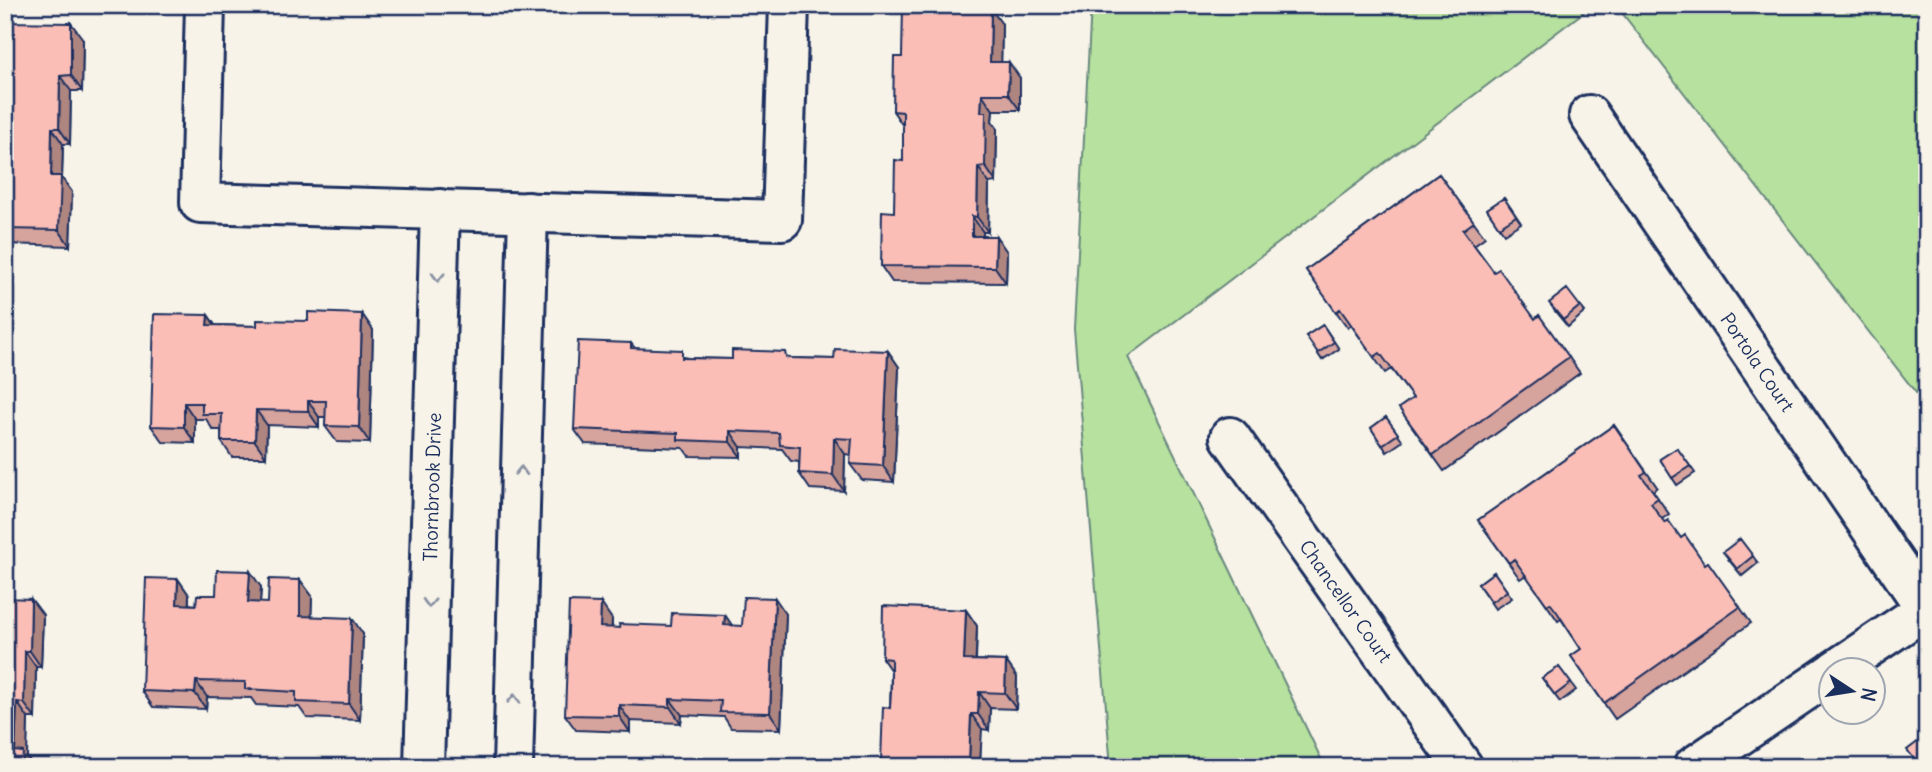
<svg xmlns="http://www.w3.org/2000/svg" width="1932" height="772" viewBox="0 0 1932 772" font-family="Delius,sans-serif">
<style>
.green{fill:#b7e19e;stroke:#69887e;stroke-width:2}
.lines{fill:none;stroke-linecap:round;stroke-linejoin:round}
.minor-casing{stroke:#1b2f5e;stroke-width:44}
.minor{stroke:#f7f3e8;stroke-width:38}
.wall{fill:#d7a39d;stroke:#1b2f5e;stroke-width:2}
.shaded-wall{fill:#af8580;stroke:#1b2f5e;stroke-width:2}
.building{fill:#fabeb7;stroke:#1b2f5e;stroke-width:2}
.oneway{stroke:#8991a3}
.labels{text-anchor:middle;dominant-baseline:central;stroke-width:6;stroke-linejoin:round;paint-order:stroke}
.street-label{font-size:19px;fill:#1b2f5e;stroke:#f7f3e8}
</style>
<rect width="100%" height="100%" fill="#f7f3e8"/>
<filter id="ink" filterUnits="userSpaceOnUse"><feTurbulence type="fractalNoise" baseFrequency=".0143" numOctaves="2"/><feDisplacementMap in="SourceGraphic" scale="14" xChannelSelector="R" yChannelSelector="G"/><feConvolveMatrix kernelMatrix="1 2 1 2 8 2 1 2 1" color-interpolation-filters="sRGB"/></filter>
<g filter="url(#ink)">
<path class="green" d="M1091 5H1593L1128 357 1325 767H1111L1074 329Z
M1616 5H1927V407Z"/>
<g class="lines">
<defs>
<g id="minor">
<path d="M205 5 200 203 782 220 789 5"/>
<path id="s1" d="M1589 115 1926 609 1835 670"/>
<path id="s2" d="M1230 437 1463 767"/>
<path id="s3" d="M424 767 440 209"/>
<path d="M513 767 528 212"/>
<path d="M1693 767 1830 674"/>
</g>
</defs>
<use href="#minor" class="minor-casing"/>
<use href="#minor" class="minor"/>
</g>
<path class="wall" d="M5 22 83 39 82 91H71L70 144H63L62 178 72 192 70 246 5 244Z
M1002 24 1001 62 1020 78V110H993L992 121 997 128 996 182 989 183 988 232H983V236L1007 252 1006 283 892 282 881 266 894 212 903 161V126L893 111 902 57Z
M1439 174 1485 237 1474 245 1494 272 1535 319 1539 315 1580 373 1444 471 1399 408 1413 398 1391 369 1385 373 1351 325 1348 328 1306 270Z
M1504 198 1521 223 1504 234 1487 209Z
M1580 306 1585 312 1568 327 1554 310Z
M362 314 373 330 370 443 337 442 325 426 326 417H319V427L267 425 266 457H232L221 441V430H213L206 419H195V443L163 442 151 426 208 315 215 325 257 326 308 321Z
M1323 325 1339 349 1322 360 1306 336Z
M631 343 635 348 688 358 732 359 789 358 834 359 888 351 899 367 894 482 862 480 850 464 851 455 845 454 844 491 810 489 799 473V462L791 461 782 449 741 447V457L689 456 683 448 585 444 574 429Z
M1386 417 1403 441 1387 452 1371 428Z
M1614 425 1657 487 1653 491 1669 514 1662 519 1664 523 1681 538 1705 564 1708 562 1751 623 1615 719 1571 656 1581 649 1561 619 1558 621 1526 575 1520 579 1478 520Z
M1677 448 1695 473 1677 485 1660 459Z
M1740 539 1758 563 1742 576 1728 559Z
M1494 572 1512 598 1495 609 1478 584Z
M178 579 189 595V604L196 605 216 595 261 587 260 603H268L300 580 312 596 311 616 363 634 360 720 307 718 299 707 256 705 251 698 207 697 206 709 153 707 142 691Z
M31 599 43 615 41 667H36L35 718H28L27 744V757L34 767H5Z
M966 610 977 626 976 660 1006 661 1017 677 1016 709 990 708 989 730 982 729 981 732 980 764 982 767H885L881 761 890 708 891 671 882 658Z
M786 614 781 729 731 728 724 717 682 715 681 723 630 721V732L576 730 565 715 612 619V628L671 626 725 615 732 626H742Z
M1559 667 1576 690 1560 702 1542 678Z
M1927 740V767H1920Z"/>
<path class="shaded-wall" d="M991 9 1002 24 1001 78 990 62Z
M71 23 83 39 82 91 71 75Z
M1009 62 1020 78V110L1008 94Z
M60 76 71 91 70 144 59 128Z
M982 94 993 110 992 121 997 128 996 182 985 166 981 112Z
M52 128 63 144 62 178 72 192 70 246 59 230 51 176Z
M978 167 989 183 988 232 977 217Z
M972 216 983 232V252L972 236Z
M996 236 1007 252 1006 283 995 267Z
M362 314 373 330 370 443 359 427Z
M208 315 219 331 207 325Z
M888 351 899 367 894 482 883 466Z
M308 401 319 417V427L308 411Z
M184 403 195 419V443L184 427Z
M256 410 267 425 266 457 255 441Z
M730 431 741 447V457L730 442Z
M834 438 845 454 844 491 833 475Z
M250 571 261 587 259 618 248 602Z
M178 579 189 595 188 620 177 604Z
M300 580 312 596 311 632 300 616Z
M775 598 786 614 781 729 770 713Z
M31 599 43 615 41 667 30 651Z
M601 603 612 619 611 643 600 627Z
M966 610 977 626 975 676 964 660Z
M725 615 736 631 724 625Z
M352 618 363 634 360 720 349 704Z
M25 651 36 667 35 718 24 703Z
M1006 661 1017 677 1016 709 1005 693Z
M196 681 207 697 206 709 195 693Z
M979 692 990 708 989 730 978 714Z
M670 699 682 715 681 723 670 707Z
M17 702 28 718 27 757 34 767H22L15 751Z
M619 705 630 721V732L619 716Z
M971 714 982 729 980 764 982 767H972L969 762Z"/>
<path class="building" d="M903 7 991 9 990 62H1009L1008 94H982L981 112H986L985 166 978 167 977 217 972 216V236H996L995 267 881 266 882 211 894 212 895 160 903 161V112L893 111 894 57H902Z
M5 22 71 23V75L60 76 59 128H52L51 176H61L59 230 5 229Z
M1439 174 1474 222 1463 230 1494 272 1499 269 1535 319 1539 315 1569 357 1433 455 1399 408 1413 398 1380 353 1374 357 1340 309 1336 312 1306 270Z
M1504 198 1516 216 1499 227 1487 209Z
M1567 289 1580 306 1563 320 1549 303Z
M308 312 362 314 359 427 325 426 326 401H308V411L256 410 255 441H221L222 414H202V403H184V427L151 426 154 314 208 315 207 325 257 326V320L308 321Z
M1323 325 1334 342 1318 353 1306 336Z
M578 341 631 343V348L682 350V358L732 359V350L785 352 786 357 789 358 834 359 835 349 888 351 883 466 850 464 852 439 834 438 833 475 799 473 800 447 780 445 779 433 730 431V442L678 440V433L574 429Z
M1386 417 1398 434 1382 445 1371 428Z
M1614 425 1646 472 1641 475 1658 498 1651 503 1659 515 1665 523 1668 520 1681 538 1685 535 1705 564 1708 562 1740 607 1604 703 1571 656 1581 649 1557 612 1550 603 1547 605 1514 559 1509 563 1478 520Z
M1677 448 1690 466 1672 478 1660 459Z
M1740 539 1753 556 1737 569 1723 552Z
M217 570 250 571 248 602 268 603 269 579 300 580V616L352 618 349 704 296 702V692L245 689V682L196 681 195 693 142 691 146 578 178 579 177 604 196 605 197 595H216Z
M1494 572 1507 591 1491 602 1478 584Z
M744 597 775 598 770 713 720 712 721 701 670 699V707L619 705V716L565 715 569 602 601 603 600 627 620 628 619 624 671 626 672 613 725 615 724 625 742 626Z
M5 598 31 599 30 651H25L24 703 17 702 16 728 15 751 23 752 22 767H5Z
M883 606 966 610 964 660 1006 661 1005 693 979 692 978 714H971L969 762H979V767H891L892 762 881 761 883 707 890 708 891 692V659L882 658Z
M1559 667 1571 683 1555 695 1542 678Z
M1924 737 1927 740V761L1920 766 1907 750Z"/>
<defs><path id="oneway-chevron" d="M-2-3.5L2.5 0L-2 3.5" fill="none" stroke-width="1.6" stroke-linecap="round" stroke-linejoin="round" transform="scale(1.75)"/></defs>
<g class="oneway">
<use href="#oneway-chevron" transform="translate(438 277) rotate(92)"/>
<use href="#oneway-chevron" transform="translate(521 471) rotate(-88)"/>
<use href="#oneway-chevron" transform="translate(429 603) rotate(92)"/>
<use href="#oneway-chevron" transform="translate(514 699) rotate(-88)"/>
</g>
</g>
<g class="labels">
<g class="street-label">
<text stroke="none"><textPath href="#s1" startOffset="299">Portola Court</textPath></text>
<text stroke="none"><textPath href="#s3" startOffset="280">Thornbrook Drive</textPath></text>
<text stroke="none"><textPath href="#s2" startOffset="201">Chancellor Court</textPath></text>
</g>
</g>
<rect width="1932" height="772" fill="none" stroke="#f7f3e8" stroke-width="28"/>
<rect x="14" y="14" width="1904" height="744" fill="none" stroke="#1b2f5e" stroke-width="2.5" filter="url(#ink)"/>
<g transform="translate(1852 691) rotate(102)"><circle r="33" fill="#f7f3e8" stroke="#9fa5b1" stroke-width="2"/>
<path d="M0-5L12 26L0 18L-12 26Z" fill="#1b2f5e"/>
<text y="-10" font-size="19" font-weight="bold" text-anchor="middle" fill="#1b2f5e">N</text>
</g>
</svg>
